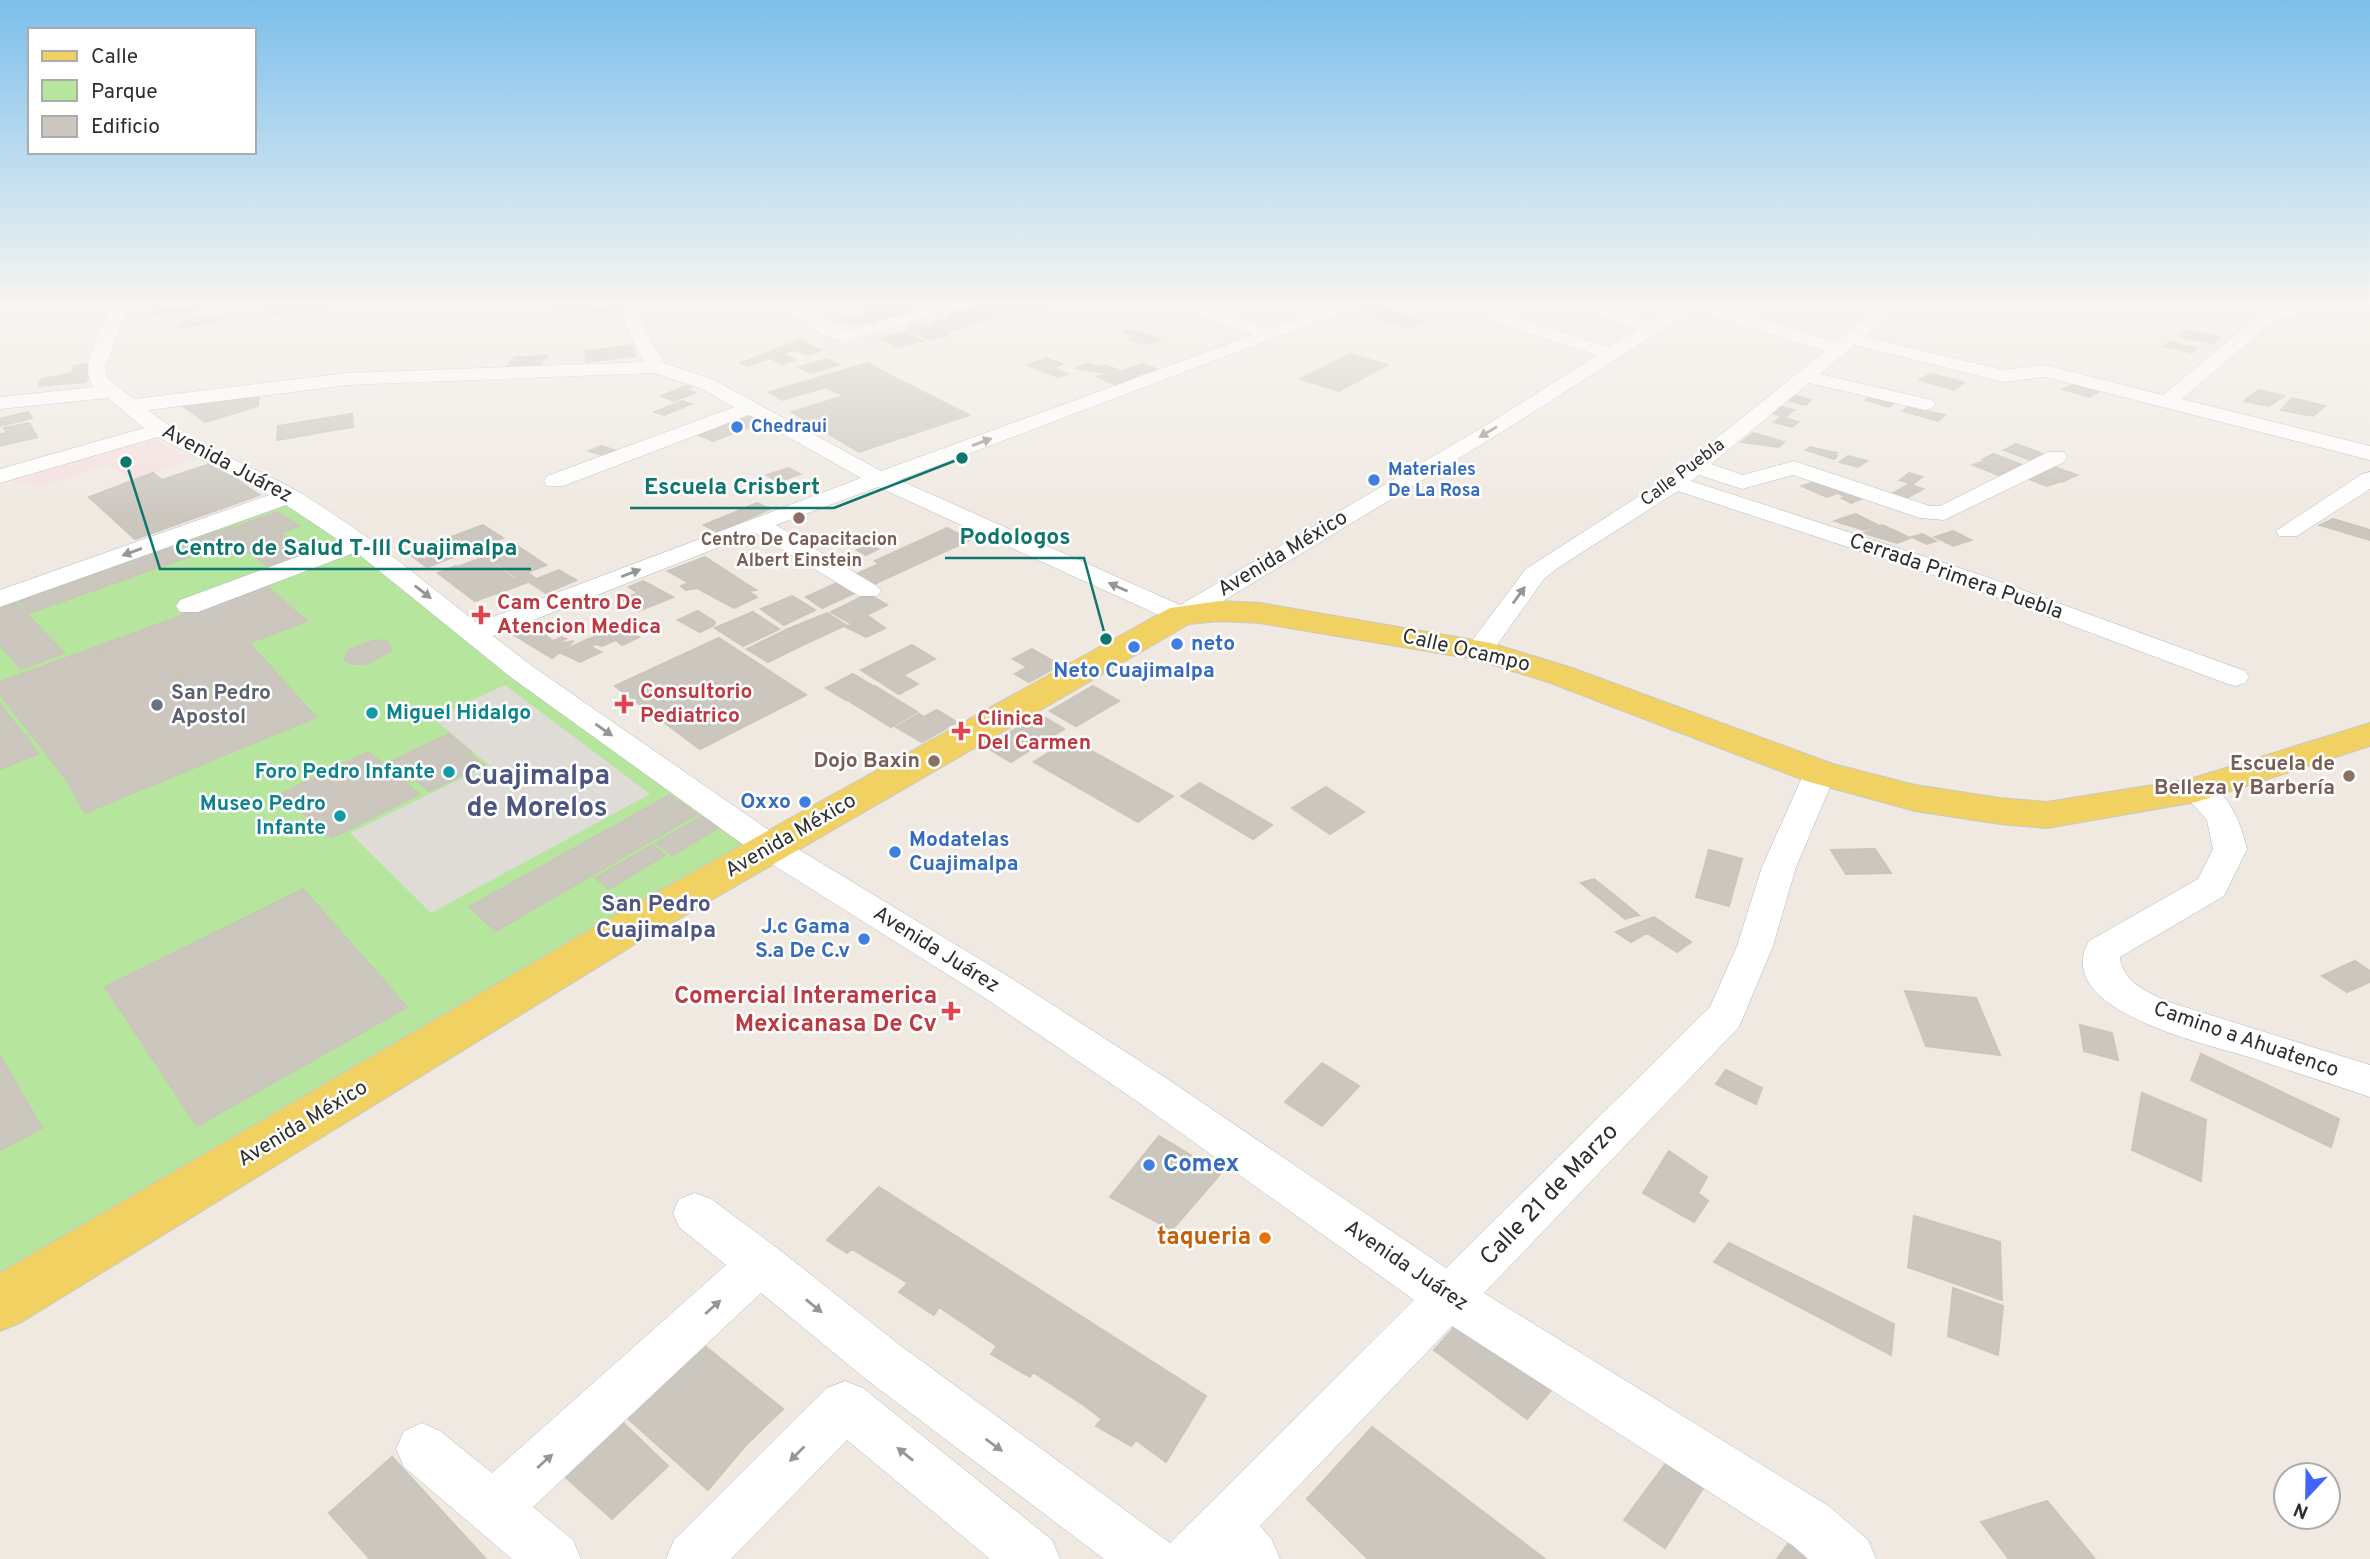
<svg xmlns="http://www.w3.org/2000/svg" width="2370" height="1559" viewBox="0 0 2370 1559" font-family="Overpass,sans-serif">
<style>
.medical{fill:#f5dfe0}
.green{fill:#b6e59e}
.plaza{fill:#dfdcd8}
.building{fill:#cbc7bf;stroke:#cbc5ba;stroke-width:2}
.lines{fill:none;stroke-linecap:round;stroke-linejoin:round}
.minor-casing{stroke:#b4b7c1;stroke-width:1}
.major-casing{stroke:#c9c9c9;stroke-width:2}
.minor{fill:#fff;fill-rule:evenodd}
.major{fill:#f2d163;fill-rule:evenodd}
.oneway{fill:#969696}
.shop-dot{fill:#3f7fe0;stroke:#fff;stroke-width:2.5}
.education-dot{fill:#8d6e63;stroke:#fff;stroke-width:2.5}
.health-dot{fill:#e0444e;stroke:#fff;stroke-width:2.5}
.worship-dot{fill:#6b7280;stroke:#fff;stroke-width:2.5}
.culture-dot{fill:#0f9aa8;stroke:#fff;stroke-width:2.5}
.food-dot{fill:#e8710a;stroke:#fff;stroke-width:2.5}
.labels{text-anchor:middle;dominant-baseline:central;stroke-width:5;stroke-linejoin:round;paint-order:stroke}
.far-shop-label{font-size:18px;font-weight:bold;fill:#366cbe;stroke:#fff;text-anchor:start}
.far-street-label{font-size:18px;fill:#2e2e2e;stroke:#fff}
.far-education-label{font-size:18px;font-weight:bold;fill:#785e54;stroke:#fff}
.street-label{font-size:21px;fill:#2e2e2e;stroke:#fff}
.health-label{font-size:21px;font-weight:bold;fill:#be3a42;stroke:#fff;text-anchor:start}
.shop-label{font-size:21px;font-weight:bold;fill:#366cbe;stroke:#fff;text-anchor:start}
.worship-label{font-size:21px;font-weight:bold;fill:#5b616d;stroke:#fff;text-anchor:start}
.culture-label{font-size:21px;font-weight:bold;fill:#0d838f;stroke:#fff;text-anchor:end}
.education-label{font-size:21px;font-weight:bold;fill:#785e54;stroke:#fff;text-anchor:end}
.neighbourhood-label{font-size:23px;font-weight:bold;fill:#4d5680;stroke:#fff}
.near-health-label{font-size:24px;font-weight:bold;fill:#be3a42;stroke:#fff;text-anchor:end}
.near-shop-label{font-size:24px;font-weight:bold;fill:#366cbe;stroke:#fff;text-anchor:start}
.near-street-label{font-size:24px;fill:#2e2e2e;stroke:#fff}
.near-food-label{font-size:24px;font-weight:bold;fill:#c56008;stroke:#fff;text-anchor:end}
.district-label{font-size:28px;font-weight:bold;fill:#4d5680;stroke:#fff}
.leader{fill:none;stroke:#0f766e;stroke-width:2.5}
.callout-dot{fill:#0f766e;stroke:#fff;stroke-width:2.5}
.callout-label{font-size:23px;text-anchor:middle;font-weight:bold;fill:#0f766e;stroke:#fff;stroke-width:5;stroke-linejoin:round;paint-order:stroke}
</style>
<rect width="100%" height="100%" fill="#efe9e1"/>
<path class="medical" d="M145 436 193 458 134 479 106 465 46 486 9 482Z"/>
<path class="green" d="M279 499 384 570 771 848 0 1295V604Z"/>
<path class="plaza" d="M505 685 650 794 431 913 350 833 489 765 433 718Z"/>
<path class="building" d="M317 302H335L334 306 265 316 268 308Z
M586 302 587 311 556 314 555 306Z
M866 302H882L899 307 889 311 905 309 914 313 890 319 877 317 873 318 876 321 854 325 839 319 871 314 866 311 873 308 858 305Z
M1008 302H1036L1050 306 1022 316 1001 304Z
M984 305H997L1011 311 986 318 970 309Z
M1374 305 1423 322 1406 328 1358 311Z
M622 306 624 311 594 315 593 310Z
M196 308 192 312 150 315 153 311Z
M957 311H969L987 320 966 324 948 315Z
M219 317 216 323 179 327 183 321Z
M950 318 967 326 946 332 931 326 937 324 934 322Z
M918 323 948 335 931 340 907 329 912 327 907 326Z
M1133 330 1160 340 1150 344 1138 342 1130 339 1137 337 1125 332Z
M2184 330 2219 337 2214 344 2179 336Z
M906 332 922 341 899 347 881 339Z
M800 340 809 345 747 366 741 363Z
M2169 342 2197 348 2192 353 2164 346Z
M633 345 635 356 586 362 585 351Z
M809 345 822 350 807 355 795 350Z
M783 354 795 360 782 364 770 358Z
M1350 354 1387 365 1339 391 1300 379Z
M547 356 539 365 507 366 515 357Z
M1046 358 1062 364 1054 368 1067 374 1058 377 1027 365Z
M827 359 838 365 810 373 799 367Z
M93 363 86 382 39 386 41 379 72 373 74 366Z
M868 363 891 376 835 392 826 387 782 400 769 392Z
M1086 364 1099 367 1105 365 1137 377 1116 385 1098 377 1107 373 1077 368Z
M1142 364 1156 369 1137 375 1124 371Z
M1930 374 1963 382 1964 383 1954 390 1920 380Z
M891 376 969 415 859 452 792 412 844 396 837 392Z
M2076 383 2104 389 2089 397 2063 389Z
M686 386 690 388 686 389 695 393 673 401 661 396Z
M2259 390 2284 396 2269 406 2244 401Z
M259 393 258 406 205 422 182 405Z
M1792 395 1811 400 1806 405 1787 400Z
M1872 396 1895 402 1889 407 1866 400Z
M2292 398 2325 406 2313 416 2281 410Z
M682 401 691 404 664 415 655 412Z
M1781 407 1794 410 1785 417 1772 413Z
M1909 407 1930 412 1945 415 1938 421 1903 411Z
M28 412 32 418 0 426V419Z
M352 414 353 427 277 440 278 426Z
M752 415 765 421 713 441 699 435Z
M1781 417 1798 422 1792 427 1774 422Z
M29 423 37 437 0 446V434L7 433 4 428Z
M1753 433 1784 442 1779 447 1742 442Z
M2016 444 2046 455 2033 461 2004 450Z
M601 446 620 452 609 457 589 451Z
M1810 447 1837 453 1835 455 1837 456 1834 459 1806 450Z
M1993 454 2022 465 2012 470 1983 459Z
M1848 456 1867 461 1858 467 1840 462Z
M1984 461 2012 471 2001 476 1973 465Z
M213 463 259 495 135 539 89 497 153 473 162 480Z
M2054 467 2077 475 2062 482 2039 473Z
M788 468 800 474 778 482 767 475Z
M1909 473 1922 477 1913 484 1900 480Z
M2040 475 2059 482 2047 486 2029 479Z
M1819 480 1843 491 1827 497 1802 486Z
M1909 484 1923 489 1903 500 1890 495Z
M1849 491 1864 498 1851 503 1842 498 1846 497 1840 494Z
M757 503 770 509 717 532 704 525Z
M278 512 299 526 242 546 236 541 251 536 238 526Z
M1855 514 1878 525 1864 530 1835 521Z
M2333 519 2370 530V540L2320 525Z
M483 525 503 538 427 567 408 553Z
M1882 525 1910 538 1897 543 1864 533Z
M234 526 247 536 29 613 19 601Z
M947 528 970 540 870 586 852 576 879 564 875 561Z
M1953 531 1971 540 1953 546 1935 537Z
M281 533 306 552 268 566 242 547Z
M1922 534 1936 541 1927 544 1912 537Z
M870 544 878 549 866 555 857 550Z
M516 545 546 565 516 577 496 563 469 573 460 566Z
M705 557 756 590 748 591 757 597 734 608 697 588 686 590 681 586 689 583 668 571Z
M495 565 514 579 528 573 536 579 496 594 470 574Z
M456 566 494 594 475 601 438 573Z
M559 570 576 580 546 593 529 582Z
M643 581 673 597 638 611 622 600 638 593 629 587Z
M839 582 857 592 822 608 806 597Z
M265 585 307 621 249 643 316 717 85 813 66 779 0 694V682Z
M261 588 304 621 248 643 239 635 206 647 191 642 169 623Z
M868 594 887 605 850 623 831 612Z
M792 596 815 610 784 625 761 609Z
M16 603 64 653 21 669 0 645V608Z
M698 611 715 622 714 625 700 632 678 620Z
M753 612 779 629 743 646 715 628Z
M827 613 846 625 809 642 788 629Z
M868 616 885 628 866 637 846 627Z
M529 622 553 641 562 637 566 639 557 643 559 644 574 641 552 658 509 632Z
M160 624 171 633 147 641 138 632Z
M621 625 639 637 622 645 616 640 602 646 595 644 591 647 601 652 580 662 559 652Z
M788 629 809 642 768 662 747 649Z
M176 631 189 643 157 655 184 682 140 700 113 671 73 686 63 674 105 658 96 648 137 633 146 642Z
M238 636 257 655 186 682 178 673 217 658 207 647Z
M719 638 806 695 700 749 615 686Z
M376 640 388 642 392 651 366 664H351L344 659 350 649Z
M912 645 935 659 903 675 918 684 899 694 861 670Z
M1032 649 1060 665 1029 682 1015 674 1027 667 1013 659Z
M94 650 102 659 58 674 91 715 39 735 0 683Z
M853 674 873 686 846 700 826 688Z
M875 686 917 712 891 727 849 701Z
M1093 686 1119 701 1076 726 1050 711Z
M0 704 23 734 0 743Z
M937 710 957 722 922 742 896 727 919 714 924 717Z
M1039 714 1064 729 1011 762 986 747Z
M86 719 89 724 86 735 49 754 37 737Z
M449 734 470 751 407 782 386 764Z
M26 735 38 754 0 769V745Z
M1070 739 1173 796 1138 822 1034 762Z
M368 752 419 794 331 838 281 794Z
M469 753 483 765 429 791 415 780Z
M1200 783 1272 825 1253 839 1181 796Z
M1326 787 1364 812 1330 834 1292 808Z
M670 795 697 814 496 931 469 907Z
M703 816 719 827 673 855 656 843Z
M652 845 665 855 609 889 596 878Z
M1875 849 1891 873 1846 874 1831 850Z
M1709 850 1742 859 1729 906 1696 897Z
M1594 879 1639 915 1625 919 1581 883Z
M303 889 407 1007 197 1126 105 987Z
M1654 917 1691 942 1677 952 1647 933 1631 942 1616 932Z
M2355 961 2370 971V982L2347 992 2322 976Z
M1905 991 1976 998 2000 1055 1926 1046Z
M2080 1025 2112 1033 2118 1060 2084 1051Z
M2201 1054 2339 1119 2331 1147 2191 1080Z
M0 1056 42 1128 0 1150Z
M0 1056 42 1128 0 1150Z
M1322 1063 1359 1086 1322 1126 1285 1102Z
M1726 1070 1762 1088 1756 1104 1716 1084Z
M2142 1093 2206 1120 2201 1181 2132 1150Z
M1159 1136 1221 1173 1172 1230 1110 1197Z
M1669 1151 1707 1177 1698 1193 1708 1201 1694 1222 1643 1193Z
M879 1187 1206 1396 1166 1462 1136 1440 1131 1446 1096 1426 1102 1419 1085 1406 1033 1372 1030 1377 991 1354 997 1346 939 1307 934 1315 899 1292 908 1283 852 1249 847 1253 827 1240Z
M1914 1216 2000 1242 2002 1300 1908 1267Z
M1729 1243 1894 1324 1891 1355 1714 1262Z
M1953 1288 2003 1306 1998 1355 1948 1336Z
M1465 1315 1559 1381 1527 1419 1434 1350Z
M700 1342 783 1409 745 1446 708 1490 624 1415Z
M615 1415 668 1466 612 1519 564 1476Z
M1372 1427 1545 1559H1368L1307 1499Z
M392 1457 486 1559H370L329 1513Z
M1669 1459 1707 1482 1665 1548 1624 1520Z
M2047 1501 2095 1559H2009L1981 1522Z
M1796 1533 1826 1559H1777Z"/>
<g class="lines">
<defs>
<path id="minor" d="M113 302H130L105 368 107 378 134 399 347 373 644 362 625 324 621 302H639L643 324 664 363 714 380 881 471 1253 335 1164 302H1190L1270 329 1344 302H1369L899 480 1180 605 1488 424 1597 355 1487 320 1484 316 1493 311 1609 347 1638 329 1564 302H1591L1650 321 1678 302H1705L1835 342 1885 302H1904L1865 337 2004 370 2045 365 2163 395 2263 312 2305 302H2338L2336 306 2275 320 2182 399 2370 446V460L2045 377 2004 382 1855 345 1820 374 1932 400 1935 404 1932 408 1925 410 1809 383 1711 464 1743 475 1794 461 1930 506H1940L2048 452H2064L2067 457 2064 462 1944 520 1920 518 1793 475 1742 489 1699 475 1691 481 1984 576 2245 671 2249 677 2245 683 2235 686 2225 683 1966 586 1678 491 1556 569 1544 579 1489 656H1469L1465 650 1526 569 1667 478 1825 351 1693 310 1502 432 1190 621H1172L878 487 776 525 877 586 881 591 877 596H859L755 533 493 636 532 666 783 840 1011 978 1166 1078 1446 1268 1710 1007 1737 946 1762 867 1804 773 1809 766 1820 763 1831 766 1836 773 1796 867 1773 946 1739 1027 1484 1293 1830 1507 1868 1540 1876 1559H1808L1792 1545 1452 1326 1260 1526 1272 1540 1280 1559H1104L867 1380 761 1293 533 1507 573 1540 581 1559H512L404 1467 396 1449 404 1431 422 1423 440 1431 492 1473 726 1265 679 1227 673 1213 679 1199 695 1193 711 1199 777 1248 901 1346 1170 1543 1414 1300 1138 1102 985 998 759 856 512 678 356 552 198 612H180L176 606 180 600 340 541 286 505 0 607V590L269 495 158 437 0 483V469L144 428 108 398 0 409V397L95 387C75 370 104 324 113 302ZM654 373 700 388 734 407 547 476 544 481 547 486H563L749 415 861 478 477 623C419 577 361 529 297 491 248 463 192 445 148 410L347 385Z
M330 302H348L344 312H332Z
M773 302H794L847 331 948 302H976L846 342 823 335Z
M2370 472V489L2297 536H2279L2276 531 2362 474Z
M2196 780C2228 788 2240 820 2247 849L2224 896 2120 957C2121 982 2152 995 2172 1003L2370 1065V1097C2331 1084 2291 1071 2252 1058 2211 1045 2049 1011 2089 941L2198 879 2213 849 2207 820 2180 790 2185 783Z
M845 1381 863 1388 1052 1540 1060 1559H990L847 1440 731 1559H666L674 1540 827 1388Z"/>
<path id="major" d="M1220 601 1260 603 1491 643 1572 668 1833 764 1915 785 2000 798 2047 802 2190 779 2370 723V746L2196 802 2047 828 2000 824 1915 811 1806 781 1548 682 1474 659 1260 623 1220 621 1189 624 637 943 20 1323 0 1331V1273L605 921 1170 608Z"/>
</defs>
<use href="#minor" class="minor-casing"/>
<use href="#major" class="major-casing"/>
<use href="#minor" class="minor"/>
<use href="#major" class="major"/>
</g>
<defs><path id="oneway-solid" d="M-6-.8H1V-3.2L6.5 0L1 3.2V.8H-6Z" transform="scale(1.75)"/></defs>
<g class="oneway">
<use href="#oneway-solid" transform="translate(1488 432) rotate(149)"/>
<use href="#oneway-solid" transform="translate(982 442) rotate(-20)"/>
<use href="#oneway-solid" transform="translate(132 552) rotate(160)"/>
<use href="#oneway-solid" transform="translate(631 573) rotate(-21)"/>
<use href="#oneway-solid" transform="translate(1118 587) rotate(-156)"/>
<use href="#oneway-solid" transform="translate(423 592) rotate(38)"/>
<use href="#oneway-solid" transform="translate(1519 595) rotate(-54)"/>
<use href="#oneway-solid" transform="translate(604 730) rotate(35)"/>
<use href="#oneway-solid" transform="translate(814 1306) rotate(39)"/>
<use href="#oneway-solid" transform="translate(713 1307) rotate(-42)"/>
<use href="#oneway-solid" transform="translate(994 1445) rotate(36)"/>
<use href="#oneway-solid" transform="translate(797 1454) rotate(135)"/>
<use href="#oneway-solid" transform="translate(905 1454) rotate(-141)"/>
<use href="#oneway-solid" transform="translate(545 1461) rotate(-42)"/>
</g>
<linearGradient id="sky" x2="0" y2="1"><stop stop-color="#7abfeb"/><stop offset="0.58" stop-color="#f8f5f2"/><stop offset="1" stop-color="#f8f5f2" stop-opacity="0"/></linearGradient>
<rect width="2370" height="521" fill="url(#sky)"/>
<g class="shop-dot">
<circle cx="737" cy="427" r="7"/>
<circle cx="1374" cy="480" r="7"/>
<circle cx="1177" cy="644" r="7"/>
<circle cx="1134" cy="647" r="7"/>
<circle cx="805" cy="802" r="7"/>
<circle cx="895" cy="852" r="7"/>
<circle cx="864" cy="939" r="7"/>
<circle cx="1149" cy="1165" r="7"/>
</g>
<g class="education-dot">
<circle cx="799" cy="518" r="7"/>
<circle cx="934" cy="761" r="7"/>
<circle cx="2349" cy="776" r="7"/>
</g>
<g class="health-dot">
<path d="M477.5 604.5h7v7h7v7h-7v7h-7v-7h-7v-7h7z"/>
<path d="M620.5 693.5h7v7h7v7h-7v7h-7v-7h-7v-7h7z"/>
<path d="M957.5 720.5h7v7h7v7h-7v7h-7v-7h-7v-7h7z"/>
<path d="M947.5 1000.5h7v7h7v7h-7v7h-7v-7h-7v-7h7z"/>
</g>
<circle class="worship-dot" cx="157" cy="705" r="7"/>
<g class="culture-dot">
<circle cx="372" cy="713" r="7"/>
<circle cx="449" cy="772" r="7"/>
<circle cx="340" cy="816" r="7"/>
</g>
<circle class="food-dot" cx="1265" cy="1238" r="7"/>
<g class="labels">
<g class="far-shop-label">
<text x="751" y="427">Chedraui</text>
<text x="1388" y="470">Materiales<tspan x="1388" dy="21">De La Rosa</tspan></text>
</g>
<g class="far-street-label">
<text transform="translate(1683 473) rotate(-37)">Calle Puebla</text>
</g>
<g class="far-education-label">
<text x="799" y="540">Centro De Capacitacion<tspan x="799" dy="21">Albert Einstein</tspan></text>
</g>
<g class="street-label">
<text transform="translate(227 464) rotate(28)">Avenida Juárez</text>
<text transform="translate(1283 554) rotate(-31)">Avenida México</text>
<text transform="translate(1956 577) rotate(19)">Cerrada Primera Puebla</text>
<text transform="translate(1466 651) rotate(13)">Calle Ocampo</text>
<text transform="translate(791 836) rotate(-30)">Avenida México</text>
<text transform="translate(936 950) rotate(32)">Avenida Juárez</text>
<text transform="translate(2246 1040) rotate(19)">Camino a Ahuatenco</text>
<text transform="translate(303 1124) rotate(-31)">Avenida México</text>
<text transform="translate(1406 1266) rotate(34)">Avenida Juárez</text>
</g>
<g class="health-label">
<text x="497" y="603">Cam Centro De<tspan x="497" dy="24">Atencion Medica</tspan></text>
<text x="640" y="692">Consultorio<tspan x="640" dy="24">Pediatrico</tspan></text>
<text x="977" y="719">Clinica<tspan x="977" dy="24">Del Carmen</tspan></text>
</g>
<g class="shop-label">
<text x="1191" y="644">neto</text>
<text x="1134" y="671" text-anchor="middle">Neto Cuajimalpa</text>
<text x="791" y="802" text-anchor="end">Oxxo</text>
<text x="909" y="840">Modatelas<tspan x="909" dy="24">Cuajimalpa</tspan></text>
<text x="850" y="927" text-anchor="end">J.c Gama<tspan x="850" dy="24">S.a De C.v</tspan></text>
</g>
<g class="worship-label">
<text x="171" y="693">San Pedro<tspan x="171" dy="24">Apostol</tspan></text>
</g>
<g class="culture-label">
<text x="386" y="713" text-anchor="start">Miguel Hidalgo</text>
<text x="435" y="772">Foro Pedro Infante</text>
<text x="326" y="804">Museo Pedro<tspan x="326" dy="24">Infante</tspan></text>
</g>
<g class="education-label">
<text x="920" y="761">Dojo Baxin</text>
<text x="2335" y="764">Escuela de<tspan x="2335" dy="24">Belleza y Barbería</tspan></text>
</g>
<g class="neighbourhood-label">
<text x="656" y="905">San Pedro<tspan x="656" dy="26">Cuajimalpa</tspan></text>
</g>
<g class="near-health-label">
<text x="937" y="997">Comercial Interamerica<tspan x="937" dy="28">Mexicanasa De Cv</tspan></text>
</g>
<g class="near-shop-label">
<text x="1163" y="1165">Comex</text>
</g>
<g class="near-street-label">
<text transform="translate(1550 1195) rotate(-46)">Calle 21 de Marzo</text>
</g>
<g class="near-food-label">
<text x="1251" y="1238">taqueria</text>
</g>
<g class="district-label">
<text x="537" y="777">Cuajimalpa<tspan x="537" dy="32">de Morelos</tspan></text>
</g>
</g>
<path class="leader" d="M962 458L834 508H630M1106 639L1084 558H945M126 462L160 569H531"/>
<g class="callout-dot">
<circle cx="962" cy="458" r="7"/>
<circle cx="1106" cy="639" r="7"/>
<circle cx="126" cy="462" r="7"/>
</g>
<g class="callout-label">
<text x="732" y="494">Escuela Crisbert</text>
<text x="1015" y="544">Podologos</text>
<text x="346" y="555">Centro de Salud T-lll Cuajimalpa</text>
</g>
<rect x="28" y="28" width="228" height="126" fill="#ffffff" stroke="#ababab" stroke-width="2"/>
<rect x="42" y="51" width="35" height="10" fill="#f2d163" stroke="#ababab" stroke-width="2"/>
<text x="91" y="63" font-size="21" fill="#2e2e2e">Calle</text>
<rect x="42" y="80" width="35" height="21" fill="#b6e59e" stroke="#ababab" stroke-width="2"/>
<text x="91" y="98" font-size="21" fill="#2e2e2e">Parque</text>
<rect x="42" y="116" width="35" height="21" fill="#cbc7bf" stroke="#ababab" stroke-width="2"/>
<text x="91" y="133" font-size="21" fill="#2e2e2e">Edificio</text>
<g transform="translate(2307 1496) rotate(202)"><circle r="33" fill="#ffffff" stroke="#ababab" stroke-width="2"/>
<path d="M0-5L12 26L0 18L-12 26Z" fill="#4264fb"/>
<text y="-10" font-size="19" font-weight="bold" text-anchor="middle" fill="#2e2e2e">N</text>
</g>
</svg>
